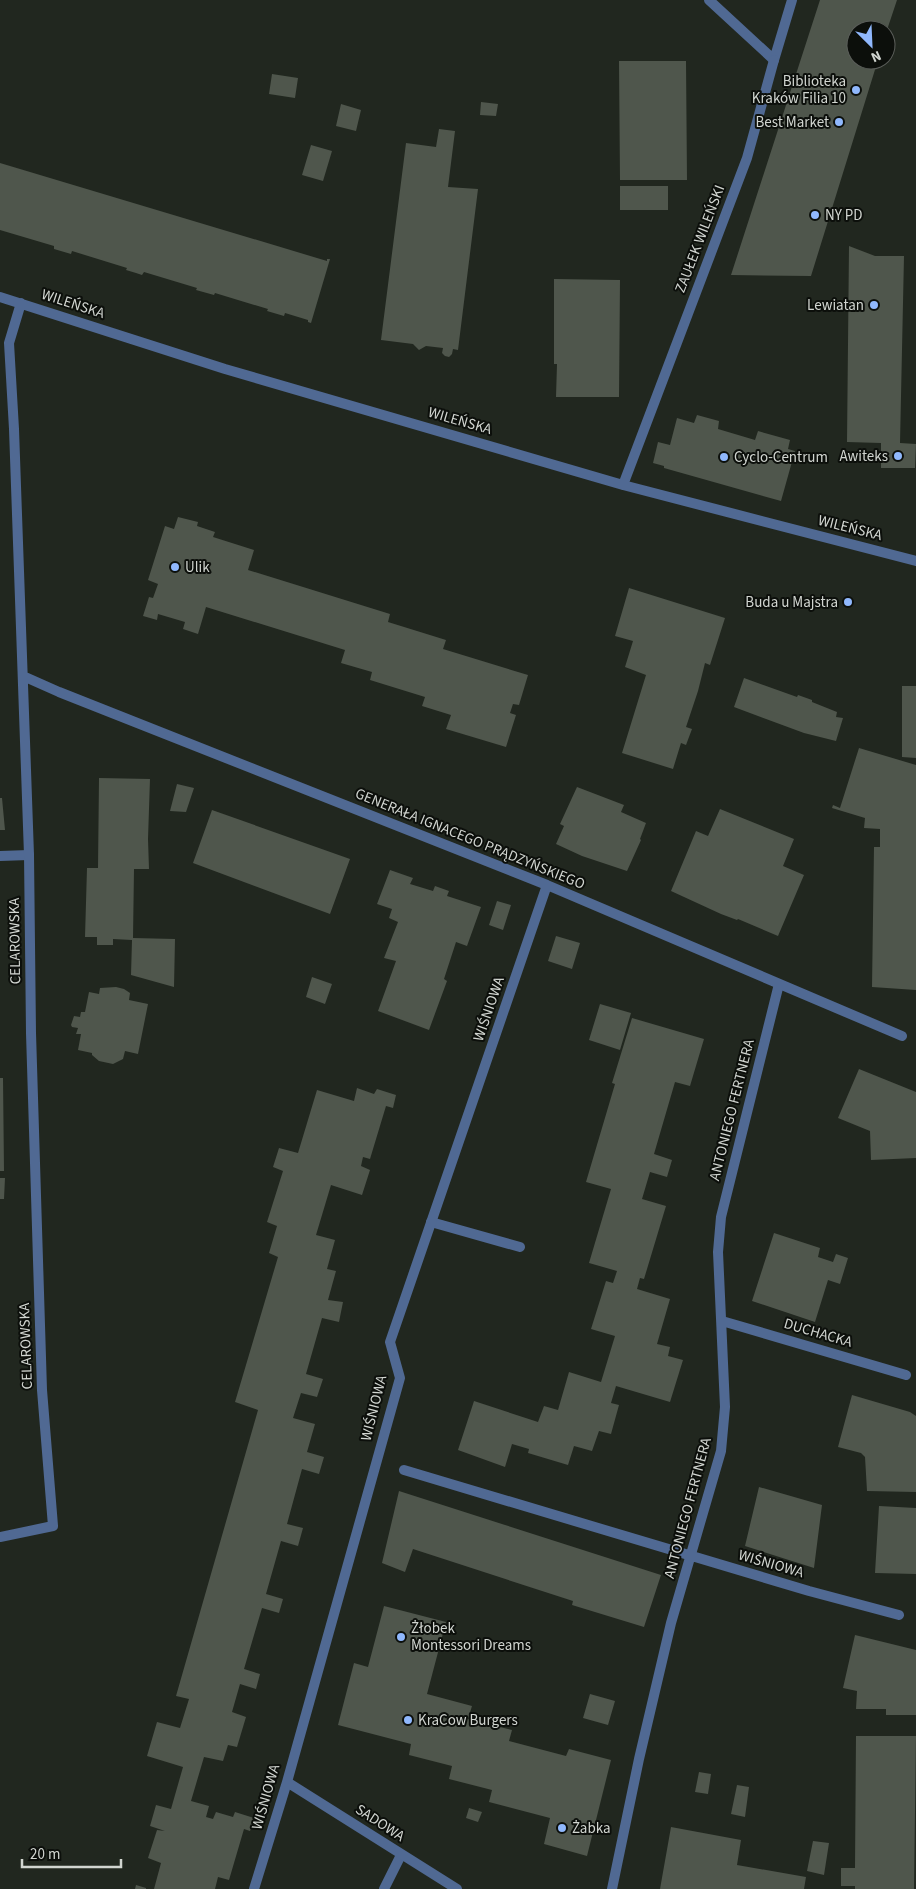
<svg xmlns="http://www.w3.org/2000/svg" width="916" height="1889" viewBox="0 0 916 1889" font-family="'Source Sans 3',sans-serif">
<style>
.building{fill:#4f564c}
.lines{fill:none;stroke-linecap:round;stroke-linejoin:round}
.lane{stroke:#506993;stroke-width:10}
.street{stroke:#506993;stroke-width:10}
.poi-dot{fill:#90b8fd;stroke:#0c0f0b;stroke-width:2}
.labels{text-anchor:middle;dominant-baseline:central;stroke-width:4;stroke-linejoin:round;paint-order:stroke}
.poi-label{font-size:15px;fill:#d1d5d0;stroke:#0c0f0b;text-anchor:start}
.street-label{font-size:15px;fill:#d1d5d0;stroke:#0c0f0b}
</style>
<rect width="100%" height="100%" fill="#21271f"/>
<path class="building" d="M820 0H897L887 30H856V60H878L811 276 731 275Z
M619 61H686L687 180H620Z
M272 74 298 78 295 98 269 94Z
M481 102 498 104 496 116 480 115Z
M341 104 361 110 356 131 336 126Z
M439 129 455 131 448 187 478 189 458 350 453 349 452 354 449 357 445 356 442 353 443 348 426 346 419 350 413 344 381 340 406 143 436 147Z
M311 145 332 151 323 181 302 175Z
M0 163 327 261V259H330L311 323 308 322V320L285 313 284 316 267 311 268 309 215 293 214 295 196 290 197 288 144 272 142 275 136 273 126 270 127 268 72 251 71 254 54 249V246L0 230Z
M620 186H668V210H620Z
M849 246 875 256H904L900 443 916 444 915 468H881V443L847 442Z
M554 279 620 280 619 397H556L557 364H554Z
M697 415 719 421 718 429 755 440 758 431 790 440 788 449 795 451 781 501 664 468V466L653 463 658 442 670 445 677 418 694 423Z
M178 517 198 522 197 526 215 532 213 537 254 550 248 570 390 614 388 622 446 640 443 649 528 675 519 705 513 704 510 713 516 715 506 747 446 729 451 715 422 706 425 697 370 680 372 672 341 663 345 650 206 607 198 634 183 629 185 622 158 614 157 620 143 616 149 597 153 598 158 584 148 580 165 526 174 529Z
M629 588 725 618 710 665 705 663 698 691 686 727 692 729 686 745 681 743 673 769 622 753 646 675 625 667 633 641 615 636Z
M744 678 797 697 798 695 812 700V702L837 712 836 717 843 718 836 741 804 733 734 707Z
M902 686H916V758L902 757Z
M859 748 916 765V990L872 987 874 847H880V829L864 828 865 818 832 808 833 805 840 808Z
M99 778 150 779 148 839 149 869H134L133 938 175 939 174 987 131 975 132 940 113 939V945H97V937H85L87 868H98Z
M177 784 194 788 186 812 170 811Z
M577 787 624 805 621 812 646 823 640 839 641 840 627 871 582 856 556 844 564 826 560 824Z
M0 798H2L5 830H0Z
M720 809 794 839 783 866 804 875 778 936 738 919 737 920 721 914 671 891 696 831 708 836Z
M212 810 350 859 330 914 193 863Z
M390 870 413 878 410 884 433 891 435 886 449 891 447 896 481 907 467 946 456 942 444 979 447 981 429 1030 378 1011 396 961 384 958 398 922 389 918 392 909 377 904Z
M497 901 511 905 503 930 489 925Z
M556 936 580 943 572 969 548 961Z
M312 977 332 984 325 1004 306 997Z
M116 987 124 989 130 993 129 1000 148 1004 138 1054 125 1051 123 1059 113 1064 99 1061 92 1055V1053L78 1050 81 1034H76L78 1028 72 1027 71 1025 74 1016 80 1017 81 1012H85L89 992 99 994 100 988Z
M600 1004 631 1013 620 1050 589 1040Z
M632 1018 704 1039 690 1086 675 1082 654 1154 672 1160 667 1177 650 1172 642 1199 666 1206 644 1279 640 1278 637 1289 670 1299 657 1344 670 1347 668 1356 683 1360 670 1402 616 1386 611 1403 619 1405 611 1434 599 1431 592 1451 574 1446 568 1465 528 1453 529 1449 512 1444 505 1467 458 1450 474 1401 538 1422 544 1406 558 1410 569 1372 601 1382 615 1336 591 1329 606 1281 613 1283 617 1271 589 1263 611 1189 586 1182 615 1084 612 1083Z
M859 1069 916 1092V1158L871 1160 870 1131 838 1118Z
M0 1078H3L4 1171H0Z
M357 1088 374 1094 377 1089 396 1095 393 1108 386 1106 370 1159 363 1157 361 1166 370 1170 362 1195 331 1185 316 1235 335 1240 327 1269 336 1271 328 1300 343 1302 339 1322 322 1318 306 1374 323 1379 317 1397 301 1393 293 1418 315 1424 307 1452 324 1457 319 1474 302 1469 287 1524 303 1528 298 1546 281 1541 266 1594 283 1599 279 1613 262 1608 244 1669 260 1674 256 1689 240 1684 232 1712 246 1717 237 1747 228 1745 223 1761 204 1757 191 1801 209 1806 206 1817 213 1819 216 1812 233 1817 235 1812 254 1818 250 1831 244 1829 229 1880 218 1877 215 1889H154L161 1863 148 1858 157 1830 165 1831 150 1826 156 1805 171 1809 183 1767 147 1756 157 1722 180 1728 189 1699 176 1696 258 1410 235 1402 278 1257 269 1253 277 1226 267 1222 283 1171 273 1167 279 1148 298 1153 317 1090 354 1101Z
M0 1178H5L4 1199H0Z
M774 1233 820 1248 818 1257 833 1262 836 1254 848 1258 840 1284 828 1280 815 1322 752 1301Z
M852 1395 910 1412 916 1416V1492L867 1491 865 1457 861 1453 838 1447Z
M759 1487 822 1505 814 1568 745 1546Z
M399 1491 661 1575 644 1627 572 1605 573 1601 413 1549 405 1572 382 1563Z
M879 1506 916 1508V1574L875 1573Z
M384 1606 446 1622 427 1694 472 1706 468 1719 512 1730 509 1741 566 1756 569 1749 611 1760 587 1856 544 1844 550 1818 489 1802 492 1790 449 1779 452 1766 409 1755 411 1744 338 1725 354 1663 368 1667Z
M855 1635 916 1650V1715H886V1709H856L857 1691 843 1688Z
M590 1694 615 1701 608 1725 583 1718Z
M856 1736H916L914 1889H855V1886H841V1868H855Z
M699 1772 711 1774 708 1794 695 1792Z
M737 1785 749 1787 745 1817 731 1814Z
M469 1808 482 1812 478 1822 466 1818Z
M671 1827 741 1840 737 1865 806 1877 804 1889H660Z
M813 1841 829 1843 824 1875 807 1871Z
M136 1885 146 1888V1889H135Z"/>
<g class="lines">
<path class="lane" d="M709 0 774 60 792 0
M0 856 29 855
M431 1222 520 1247
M384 1889 401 1855"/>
<path class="street" d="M0 297 225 369 623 485 916 561
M623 485 747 158 774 60
M23 676 59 692 547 885 902 1036
M722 1321 906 1375
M404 1470 809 1591 899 1615
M0 1537 53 1526 42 1390 31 1033 29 855 14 429 9 343 21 303
M287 1782 457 1889
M254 1889 287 1782 400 1378 390 1342 547 885
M612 1889 639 1759 671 1623 721 1451 725 1407 718 1252 721 1217 779 984"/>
</g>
<g class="poi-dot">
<circle cx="856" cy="90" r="5"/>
<circle cx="839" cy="122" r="5"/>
<circle cx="815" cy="215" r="5"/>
<circle cx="874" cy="305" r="5"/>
<circle cx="898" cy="456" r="5"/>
<circle cx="724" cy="457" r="5"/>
<circle cx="175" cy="567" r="5"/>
<circle cx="848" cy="602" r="5"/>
<circle cx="401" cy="1637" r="5"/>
<circle cx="408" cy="1720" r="5"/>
<circle cx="562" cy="1828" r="5"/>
</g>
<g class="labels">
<g class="poi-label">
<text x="846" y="81" text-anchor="end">Biblioteka<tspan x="846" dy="17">Kraków Filia 10</tspan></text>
<text x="829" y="122" text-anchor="end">Best Market</text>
<text x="825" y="215">NY PD</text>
<text x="864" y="305" text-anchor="end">Lewiatan</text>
<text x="888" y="456" text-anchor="end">Awiteks</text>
<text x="734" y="457">Cyclo-Centrum</text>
<text x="185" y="567">Ulik</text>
<text x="838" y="602" text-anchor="end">Buda u Majstra</text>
<text x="411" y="1628">Żłobek<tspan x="411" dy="17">Montessori Dreams</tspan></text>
<text x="418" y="1720">KraCow Burgers</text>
<text x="572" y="1828">Żabka</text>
</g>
<g class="street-label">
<text transform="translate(700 239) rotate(-69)">ZAUŁEK WILEŃSKI</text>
<text transform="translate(73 304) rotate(18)">WILEŃSKA</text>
<text transform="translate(460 421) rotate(16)">WILEŃSKA</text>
<text transform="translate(850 528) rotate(14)">WILEŃSKA</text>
<text transform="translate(470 839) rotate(22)">GENERAŁA IGNACEGO PRĄDZYŃSKIEGO</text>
<text transform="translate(15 941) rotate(-91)">CELAROWSKA</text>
<text transform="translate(489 1009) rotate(-71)">WIŚNIOWA</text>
<text transform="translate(732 1110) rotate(-76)">ANTONIEGO FERTNERA</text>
<text transform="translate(818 1333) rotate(16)">DUCHACKA</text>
<text transform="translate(26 1346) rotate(-92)">CELAROWSKA</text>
<text transform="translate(374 1408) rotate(-76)">WIŚNIOWA</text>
<text transform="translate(688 1508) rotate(-75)">ANTONIEGO FERTNERA</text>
<text transform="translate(771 1564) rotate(16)">WIŚNIOWA</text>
<text transform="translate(266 1797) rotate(-74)">WIŚNIOWA</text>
<text transform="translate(380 1823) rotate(33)">SADOWA</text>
</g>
</g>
<g transform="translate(871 45) rotate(156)"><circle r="24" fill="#0c0f0b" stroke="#5b5e5a"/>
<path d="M0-4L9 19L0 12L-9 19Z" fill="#90b8fd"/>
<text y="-8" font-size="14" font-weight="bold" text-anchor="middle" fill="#d1d5d0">N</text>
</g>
<path d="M22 1859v8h99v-8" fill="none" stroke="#d1d5d0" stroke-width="2.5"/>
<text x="30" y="1859" font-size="15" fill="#d1d5d0" stroke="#0c0f0b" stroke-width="4" paint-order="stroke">20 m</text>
</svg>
